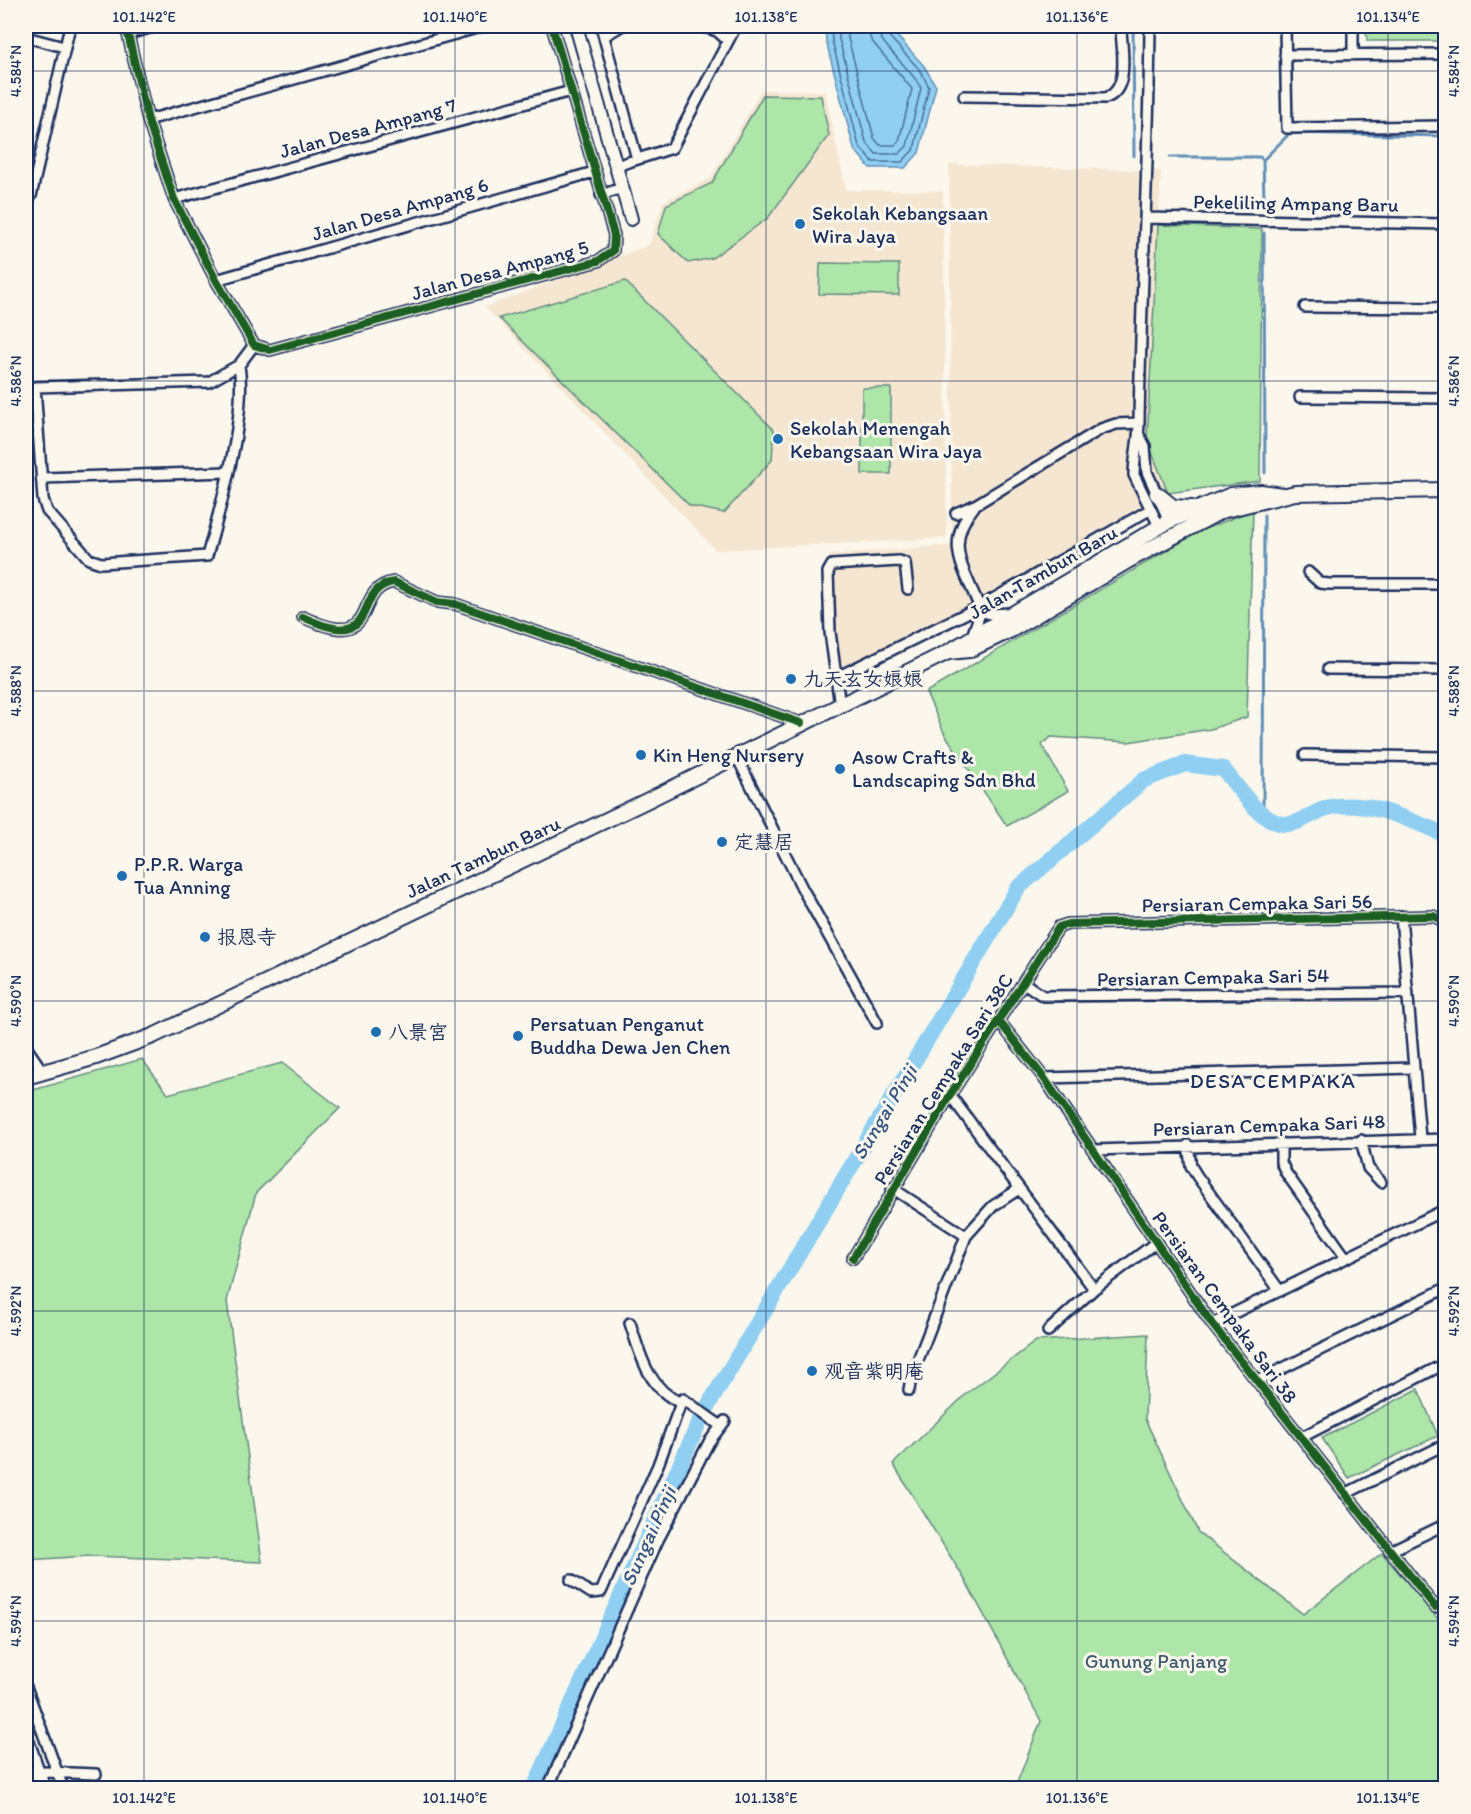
<svg xmlns="http://www.w3.org/2000/svg" width="1471" height="1814" viewBox="0 0 1471 1814" font-family="Itim,'LXGW WenKai TC',sans-serif">
<style>
.built{fill:#f5e6d2}
.green{fill:#aee5a8;stroke:#648a83;stroke-width:1.5}
.water{fill:#90cff1;stroke:#618fb6;stroke-width:1.5}
.lines{fill:none;stroke-linecap:round;stroke-linejoin:round}
.shore{stroke:#4a6f99;stroke-width:1.5}
.stream{stroke:#618fb6;stroke-width:3}
.river{stroke:#90cff1;stroke-width:16}
.minor-tunnel{stroke:#cecfd0;stroke-width:9;stroke-dasharray:9 4.5;stroke-linecap:butt}
.minor-casing{stroke:#1b2f5e;stroke-width:14}
.tertiary-casing{stroke:#1b2f5e;stroke-width:16}
.secondary-casing{stroke:#1b2f5e;stroke-width:18}
.primary-casing{stroke:#1b2f5e;stroke-width:20}
.minor{stroke:#fbf7ec;stroke-width:9}
.tertiary{stroke:#fbf7ec;stroke-width:12}
.secondary{stroke:#fbf7ec;stroke-width:14}
.primary{stroke:#fbf7ec;stroke-width:15}
.cycleway-casing{stroke:#fbf7ec;stroke-width:11}
.cycleway{stroke:#1b5e20;stroke-width:8}
.ticks{fill:none;stroke:#1b2f5e;stroke-width:1.5;stroke-opacity:0.45}
.poi-dot{fill:#1f6fb2;stroke:#fbf7ec;stroke-width:2}
.labels{text-anchor:middle;dominant-baseline:central;stroke-width:6;stroke-linejoin:round;paint-order:stroke}
.street-label{font-size:20px;fill:#1b2f5e;stroke:#fbf7ec}
.poi-label{font-size:20px;fill:#1b2f5e;stroke:#fbf7ec;text-anchor:start}
.park-label{font-size:20px;fill:#405c70;stroke:#fbf7ec}
.neighbourhood-label{font-size:21px;letter-spacing:1.5px;fill:#1b2f5e;stroke:#fbf7ec}
.water-label{font-size:21px;font-style:italic;fill:#385783;stroke:#fbf7ec}
.neatline{fill:none;stroke:#1b2f5e;stroke-width:2}
.ticks-label{font-size:15px;text-anchor:middle;fill:#1b2f5e}
</style>
<rect width="100%" height="100%" fill="#fbf7ec"/>
<filter id="ink" filterUnits="userSpaceOnUse"><feTurbulence type="fractalNoise" baseFrequency=".0167" numOctaves="2"/><feDisplacementMap in="SourceGraphic" scale="12" xChannelSelector="R" yChannelSelector="G"/><feConvolveMatrix kernelMatrix="1 2 1 2 8 2 1 2 1" color-interpolation-filters="sRGB"/></filter>
<g filter="url(#ink)">
<path class="built" d="M761 90 825 91 846 190 943 191 947 538 716 550 485 307 649 245 663 202 711 178Z
M949 164 1161 171 1147 440 1171 501 835 681 829 555 952 545Z"/>
<path class="green" d="M1366 26H1445V41H1367Z
M763 95 821 96 829 135 768 218 712 258 688 263 658 234 666 205 712 183Z
M1158 225 1262 229 1260 481 1168 493 1147 440Z
M820 263 899 264V295L819 294Z
M625 281 774 430 772 460 724 513 690 506 499 318Z
M862 388H891V474H862Z
M1253 510 1247 717 1211 729 1128 742 1051 737 1042 745 1068 791 1007 826 944 733 926 692 1200 531Z
M142 1059 168 1094 282 1063 340 1108 256 1193 227 1301 262 1562 90 1556 26 1560V1092Z
M1148 1334 1145 1419 1198 1532 1303 1614 1382 1553 1445 1627V1788H1015L1041 1721 965 1580 893 1464 966 1394 1036 1341Z
M1418 1389 1438 1436 1349 1478 1322 1438Z"/>
<path class="water" d="M825 26H888L924 66 936 86 919 153 905 168H870L854 149 826 41Z"/>
<g class="lines">
<path class="shore" d="M831 26 832 40 859 146 873 162H902L914 149 929 87 920 70 885 32 884 26
M839 26V39L866 142 876 154H899L907 146 921 88C912 69 878 44 876 26
M848 26V38L874 138 880 145H895L899 141 912 89 871 40 867 26"/>
<path class="stream" d="M1133 26 1134 156
M1170 157H1260L1263 160
M1264 200 1263 160 1290 133 1446 136
M1264 233 1265 473
M1263 816 1264 515"/>
<path class="river" d="M534 1788 703 1414 1018 888 1144 780 1185 764 1223 769C1239 787 1255 816 1279 823 1298 829 1313 810 1331 807 1371 800 1409 820 1446 835"/>
<path class="minor-tunnel" d="M26 1778 42 1772"/>
<defs>
<path id="minor" d="M126 26 148 120 174 199 216 280 254 345 270 350 598 261 613 251 614 235 552 26
M601 26 637 159
M700 26 717 31 728 41
M1150 26C1149 158 1141 289 1139 422 1139 440 1134 457 1134 475L1159 526
M1285 26 1287 128 1446 126
M1353 26V55
M128 34 157 26
M604 36 621 26
M26 37 64 47
M1285 55 1446 54
M964 96 1106 98C1131 89 1121 48 1121 26
M148 120 484 26
M616 166 672 148 736 26
M601 195 622 188
M26 199 31 196 70 26
M174 199 571 91
M1146 218 1446 224
M216 280 594 172
M1305 307 1446 308
M239 365C247 416 221 506 207 556L101 563 89 559 47 511 43 499 35 387 209 382 239 365 254 345
M1300 397 1446 398
M1139 435 1145 446 1147 472 1169 521
M43 478 228 472
M956 513 975 505 1101 429 1116 424 1139 423
M1308 572 1320 583 1329 584H1446
M981 611 990 614 1011 613
M303 617C384 655 350 588 394 582L437 602 455 604 801 723
M972 636 981 611C966 571 942 545 974 507
M1328 669 1446 670
M837 677 979 607 1151 509
M840 706 830 632 828 572 832 565 899 561 905 563 908 589
M736 755 802 888 877 1023
M1305 755 1446 757
M1401 916 1420 1138
M1024 983 1043 996 1408 993
M998 1020 1044 1078 1212 1324 1435 1607 1446 1604
M26 1047 43 1072
M1044 1078 1414 1068
M950 1095 1094 1289
M1361 1140 1368 1168 1381 1182
M1281 1143V1162L1286 1173 1346 1258
M1188 1145 1191 1166 1197 1176 1280 1291
M1094 1150 1446 1139
M892 1188 966 1236
M853 1258 950 1095 1059 927 1068 924 1433 916 1446 922
M630 1323C640 1354 648 1389 681 1403L683 1399 721 1426
M1212 1324 1446 1209
M1048 1331 1094 1289 1155 1243
M1257 1381 1446 1288
M909 1390 911 1378 966 1236 993 1206 1019 1189
M1302 1437 1446 1363
M1345 1494 1446 1444
M1390 1551 1446 1524
M571 1580 591 1593 601 1592 658 1465 681 1403
M26 1687 63 1788
M44 1772 96 1774
M548 1788 658 1540 709 1442 725 1421"/>
<path id="tertiary" d="M576 26 631 219"/>
<path id="secondary" d="M1157 494 1173 507 1192 508
M948 652 969 650 1011 630 1131 559 1221 511 1295 493 1446 490
M26 1077 96 1057 153 1036 642 803 948 652 1169 521 1231 495 1261 492 1282 495"/>
<path id="primary" d="M26 1742 42 1788"/>
</defs>
<use href="#minor" class="minor-casing"/>
<use href="#tertiary" class="tertiary-casing"/>
<use href="#secondary" class="secondary-casing"/>
<use href="#primary" class="primary-casing"/>
<use href="#minor" class="minor"/>
<use href="#tertiary" class="tertiary"/>
<use href="#secondary" class="secondary"/>
<use href="#primary" class="primary"/>
<defs>
<path id="cycleway" d="M126 26 148 120 174 199 216 280 254 345 270 350 598 261 613 251 614 235 552 26
M303 617C384 655 350 588 394 582L437 602 455 604 801 723
M998 1020 1044 1078 1212 1324 1435 1607 1446 1604
M853 1258 950 1095 1059 927 1068 924 1433 916 1446 922"/>
</defs>
<use href="#cycleway" class="cycleway-casing"/>
<use href="#cycleway" class="cycleway"/>
</g>
</g>
<path class="ticks" d="M144 26V1788M455 26V1788M766 26V1788M1077 26V1788M1388 26V1788M26 71H1446M26 381H1446M26 691H1446M26 1001H1446M26 1311H1446M26 1621H1446"/>
<g class="poi-dot">
<circle cx="800" cy="224" r="6"/>
<circle cx="778" cy="439" r="6"/>
<circle cx="791" cy="679" r="6"/>
<circle cx="641" cy="755" r="6"/>
<circle cx="840" cy="769" r="6"/>
<circle cx="722" cy="842" r="6"/>
<circle cx="122" cy="876" r="6"/>
<circle cx="205" cy="937" r="6"/>
<circle cx="376" cy="1032" r="6"/>
<circle cx="518" cy="1036" r="6"/>
<circle cx="812" cy="1371" r="6"/>
</g>
<g class="labels">
<g class="street-label">
<text transform="translate(368 128) rotate(-15)">Jalan Desa Ampang 7</text>
<text transform="translate(1296 203) rotate(1)">Pekeliling Ampang Baru</text>
<text transform="translate(400 209) rotate(-16)">Jalan Desa Ampang 6</text>
<text transform="translate(500 270) rotate(-15)">Jalan Desa Ampang 5</text>
<text transform="translate(1043 572) rotate(-30)">Jalan Tambun Baru</text>
<text transform="translate(483 857) rotate(-25)">Jalan Tambun Baru</text>
<text transform="translate(1257 903) rotate(-1)">Persiaran Cempaka Sari 56</text>
<text transform="translate(1213 977) rotate(-1)">Persiaran Cempaka Sari 54</text>
<text transform="translate(943 1079) rotate(-58)">Persiaran Cempaka Sari 38C</text>
<text transform="translate(1269 1125) rotate(-2)">Persiaran Cempaka Sari 48</text>
<text transform="translate(1225 1307) rotate(54)">Persiaran Cempaka Sari 38</text>
</g>
<g class="poi-label">
<text x="812" y="213">Sekolah Kebangsaan<tspan x="812" dy="23">Wira Jaya</tspan></text>
<text x="790" y="428">Sekolah Menengah<tspan x="790" dy="23">Kebangsaan Wira Jaya</tspan></text>
<text x="803" y="679">九天玄女娘娘</text>
<text x="653" y="755">Kin Heng Nursery</text>
<text x="852" y="757">Asow Crafts &amp;<tspan x="852" dy="23">Landscaping Sdn Bhd</tspan></text>
<text x="734" y="842">定慧居</text>
<text x="134" y="864">P.P.R. Warga<tspan x="134" dy="23">Tua Anning</tspan></text>
<text x="217" y="937">报恩寺</text>
<text x="530" y="1024">Persatuan Penganut<tspan x="530" dy="23">Buddha Dewa Jen Chen</tspan></text>
<text x="388" y="1032">八景宫</text>
<text x="824" y="1371">观音紫明庵</text>
</g>
<g class="park-label">
<text x="1156" y="1661">Gunung Panjang</text>
</g>
<g class="neighbourhood-label">
<text x="1273" y="1080">DESA CEMPAKA</text>
</g>
<g class="water-label">
<text transform="translate(884 1112) rotate(-59)">Sungai Pinji</text>
<text transform="translate(648 1536) rotate(-66)">Sungai Pinji</text>
</g>
</g>
<rect width="1471" height="1814" fill="none" stroke="#fbf7ec" stroke-width="66"/>
<rect x="33" y="33" width="1405" height="1748" class="neatline"/>
<g class="ticks-label">
<text x="144" y="22">101.142°E</text>
<text x="455" y="22">101.140°E</text>
<text x="766" y="22">101.138°E</text>
<text x="1077" y="22">101.136°E</text>
<text x="1388" y="22">101.134°E</text>
<text transform="translate(1454 71) rotate(-90)" y="5">4.584°N</text>
<text transform="translate(16 71) rotate(-90)" y="5">4.584°N</text>
<text transform="translate(1454 381) rotate(-90)" y="5">4.586°N</text>
<text transform="translate(16 381) rotate(-90)" y="5">4.586°N</text>
<text transform="translate(1454 691) rotate(-90)" y="5">4.588°N</text>
<text transform="translate(16 691) rotate(-90)" y="5">4.588°N</text>
<text transform="translate(1454 1001) rotate(-90)" y="5">4.590°N</text>
<text transform="translate(16 1001) rotate(-90)" y="5">4.590°N</text>
<text transform="translate(1454 1311) rotate(-90)" y="5">4.592°N</text>
<text transform="translate(16 1311) rotate(-90)" y="5">4.592°N</text>
<text transform="translate(1454 1621) rotate(-90)" y="5">4.594°N</text>
<text transform="translate(16 1621) rotate(-90)" y="5">4.594°N</text>
<text x="144" y="1803">101.142°E</text>
<text x="455" y="1803">101.140°E</text>
<text x="766" y="1803">101.138°E</text>
<text x="1077" y="1803">101.136°E</text>
<text x="1388" y="1803">101.134°E</text>
</g>
</svg>
